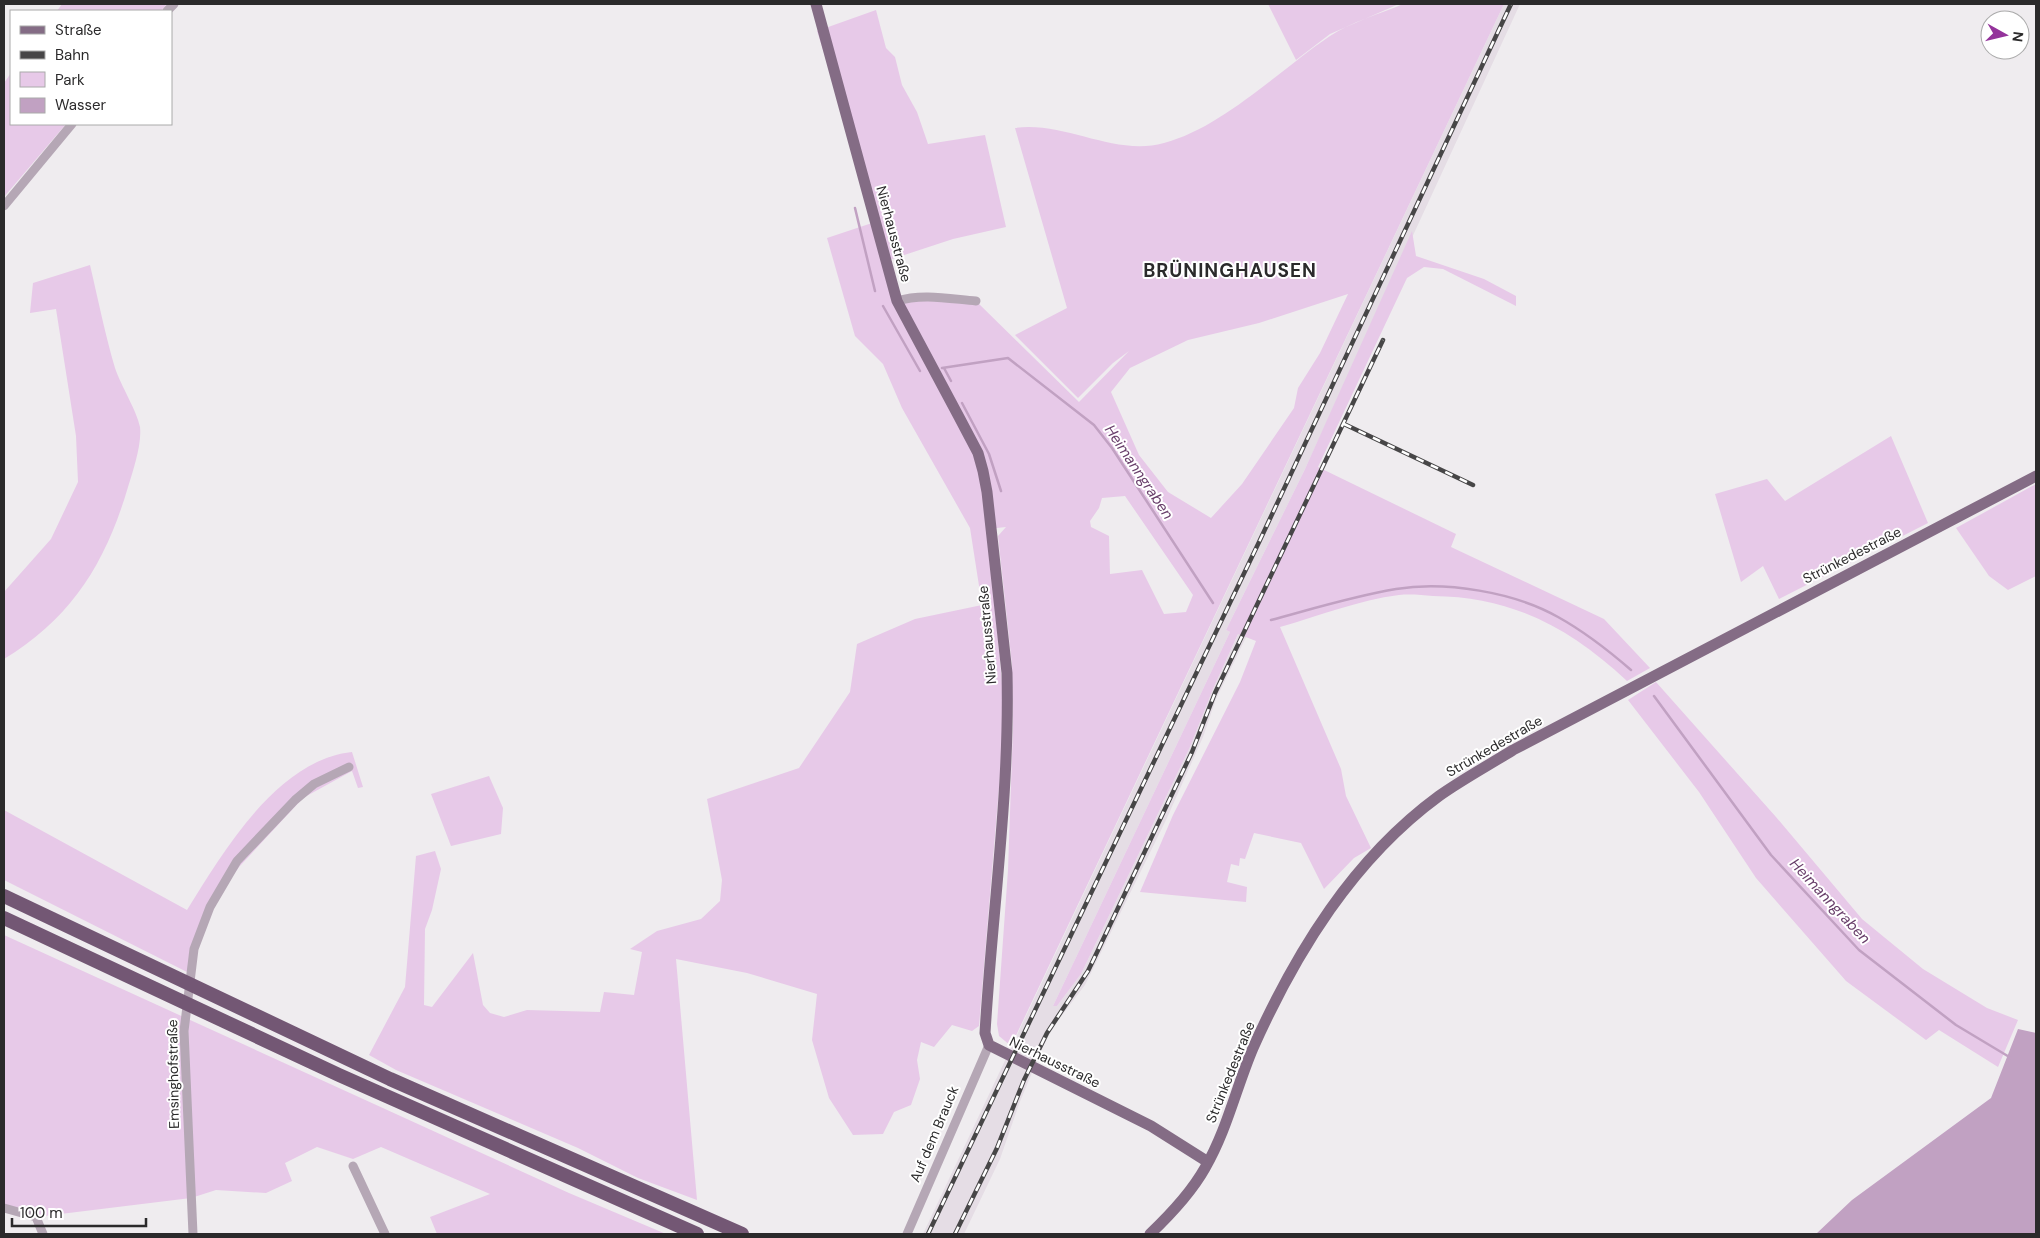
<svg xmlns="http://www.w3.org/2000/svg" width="2040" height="1238" viewBox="0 0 2040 1238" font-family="'DM Sans',sans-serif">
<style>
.built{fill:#e5dde5}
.green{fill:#e7c9e8;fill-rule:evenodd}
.water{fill:#c1a1c2}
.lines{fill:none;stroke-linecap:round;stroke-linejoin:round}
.stream{stroke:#c1a1c2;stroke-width:2.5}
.minor{stroke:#b5a7b5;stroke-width:9}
.major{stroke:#846c85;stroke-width:11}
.highway{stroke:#735774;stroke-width:14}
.rail-casing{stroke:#474647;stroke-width:4.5}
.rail{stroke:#fff;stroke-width:2.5;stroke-dasharray:8;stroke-linecap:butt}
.labels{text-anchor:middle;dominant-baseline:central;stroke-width:4;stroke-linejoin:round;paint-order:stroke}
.street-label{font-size:14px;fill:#2b2a2b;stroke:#fff}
.water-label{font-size:15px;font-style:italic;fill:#693f6b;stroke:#fff}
.district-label{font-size:19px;font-weight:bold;letter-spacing:1px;fill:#2b2a2b;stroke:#fff}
</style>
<rect width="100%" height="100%" fill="#efecef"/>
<path class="built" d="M1504 4H1520L1305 469 1226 630 1230 632 1053 1006H1057L1081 974 1190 747 1213 689 1268 569 1327 471 1216 699 1203 737 1167 818 1085 985 1053 1027 1041 1051 1019 1104 1000 1159 964 1234H923Z"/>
<path class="green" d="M62 4H165L166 5 161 11H57Z
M1268 4H1399L1330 34 1296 60Z
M1403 4H1504L1011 1046 999 1036 997 1024 1008 870 1013 727 1012 665 998 536 1006 527 988 529 1003 695 1002 752 979 1026 972 1031 952 1025 934 1047 921 1042 917 1060 920 1079 911 1105 894 1112 883 1134 853 1135 829 1098 812 1040 817 994 747 973 676 959 697 1200 638 1178 578 1148 396 1070 369 1055 405 987 416 856 435 851 441 869 432 910 425 929 424 1005 432 1007 473 953 483 1005 490 1013 504 1017 527 1010 600 1012 604 992 634 995 642 952 630 949 657 931 701 919 720 901 722 880 707 799 799 768 850 692 857 644 915 619 982 605 970 528 902 408 883 364 855 336 827 238 875 222 860 166 817 31 876 10 886 48 895 57 902 85 917 112 928 144 985 135 1006 227 953 239 886 261 897 301H976L1079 402 1129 351 1113 363 1078 398 1015 335 1067 308 1015 128C1065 121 1115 157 1164 143 1222 128 1281 69 1330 36 1351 22 1380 14 1403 4ZM1348 294 1320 353 1298 388 1294 408 1242 484 1211 518 1168 492 1139 455 1111 392 1130 368 1188 340 1259 323ZM1125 496 1193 595 1186 612 1164 614 1142 570 1110 574 1109 536 1091 527 1090 521 1099 508 1102 498Z
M11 73V124H66L4 197V83Z
M1412 231 1416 256 1484 279 1516 296V306L1443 269 1424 267 1407 278 1318 467 1456 534 1451 547 1604 619 1650 668 1627 681C1570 628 1513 597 1433 596 1422 595 1410 594 1399 595 1359 600 1319 616 1280 627L1341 769 1346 796 1371 848 1354 858 1324 889 1301 843 1254 833 1245 859 1240 858 1239 866 1231 864 1227 882 1247 887 1246 902 1140 892 1173 815 1240 682 1256 641 1238 634 1213 689 1190 747 1081 974 1057 1006H1053L1230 632 1226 630 1305 469Z
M90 265C98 299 105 334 115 368 121 386 137 411 140 427 142 444 133 471 128 487 106 562 72 618 4 659V592L51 539 78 482 76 436 56 309 30 313 33 283Z
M1891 436 1928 523 1779 599 1763 566 1741 582 1715 494 1767 479 1785 501Z
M2036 484V576L2008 590 1989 576 1956 528Z
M1656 682 1776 817 1862 919 1923 969 1987 1008 2018 1020 1998 1067 1939 1030 1926 1040 1846 981 1756 878 1699 792 1628 700Z
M352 752 363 787 358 788 352 771 303 798 239 867 207 911 191 974 4 880V810L187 910C224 851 277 760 352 752Z
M489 776 503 808 501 834 451 846 431 794Z
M4 935 569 1193 666 1234H437L430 1217 490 1194 381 1147 353 1159 317 1147 285 1163 292 1181 266 1193 216 1190 191 1198 36 1217 4 1210Z"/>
<path class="water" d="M2018 1029 2036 1033V1234H1816L1852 1200 1991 1098Z"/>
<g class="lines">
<path class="stream" d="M855 208 875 291
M883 306 920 371
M942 368 1008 358 1094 425 1112 448 1213 603
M944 368 951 381
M962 403 989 454 1001 491
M1271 620C1312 609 1354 596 1396 589 1446 581 1514 592 1558 617 1585 632 1608 650 1631 670
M1654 696 1771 855 1859 950 1956 1025 2011 1058"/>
<path class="minor" d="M167 11 174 4
M4 206 72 124
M897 301C922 293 951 299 976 301
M353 1166 385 1234
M4 1208 36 1217 43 1234
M193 1234 184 1031 194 949 210 907 237 861 295 800 314 784 349 767
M907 1234 989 1045"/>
<path class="major" d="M816 4 897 301 959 417 978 453 983 471 987 492 1007 673C1010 793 992 913 985 1033L989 1045 1151 1126 1208 1162
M1150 1234C1171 1214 1191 1193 1205 1168 1227 1130 1236 1088 1253 1048 1296 952 1353 859 1439 796 1463 779 1489 765 1513 750L2036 476"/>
<path class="highway" d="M4 896 390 1079 742 1234
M4 918 339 1075 697 1234"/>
<defs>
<path id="rail" d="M1344 424 1473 485
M928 1234 1260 540 1511 4
M955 1234 997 1148 1024 1080 1047 1033 1088 971 1100 946 1192 752 1215 693 1383 340"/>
</defs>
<use href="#rail" class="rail-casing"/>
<use href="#rail" class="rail"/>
</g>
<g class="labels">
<g class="street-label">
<text transform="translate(894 234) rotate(75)">Nierhausstraße</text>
<text transform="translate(1852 555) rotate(-27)">Strünkedestraße</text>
<text transform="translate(987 635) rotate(-95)">Nierhausstraße</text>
<text transform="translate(1494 746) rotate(-30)">Strünkedestraße</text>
<text transform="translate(1055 1062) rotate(26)">Nierhausstraße</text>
<text transform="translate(1230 1072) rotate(-68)">Strünkedestraße</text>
<text transform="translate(173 1074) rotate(-91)">Emsinghofstraße</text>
<text transform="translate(934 1134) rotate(-67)">Auf dem Brauck</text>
</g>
<g class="water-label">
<text transform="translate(1139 472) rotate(56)">Heimanngraben</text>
<text transform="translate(1830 901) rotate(47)">Heimanngraben</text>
</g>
<g class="district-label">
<text x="1230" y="270">BRÜNINGHAUSEN</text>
</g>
</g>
<rect width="2040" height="1238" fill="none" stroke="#2b2a2b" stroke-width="10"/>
<rect x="10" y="10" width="162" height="115" fill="#ffffff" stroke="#aaaaaa"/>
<rect x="20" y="26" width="25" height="8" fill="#846c85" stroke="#aaaaaa"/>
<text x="55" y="35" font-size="15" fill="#2b2a2b">Straße</text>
<rect x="20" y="51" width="25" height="8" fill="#474647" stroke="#aaaaaa"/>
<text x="55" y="60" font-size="15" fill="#2b2a2b">Bahn</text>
<rect x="20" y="72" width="25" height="15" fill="#e7c9e8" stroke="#aaaaaa"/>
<text x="55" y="85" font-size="15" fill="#2b2a2b">Park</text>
<rect x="20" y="98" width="25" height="15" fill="#c1a1c2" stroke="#aaaaaa"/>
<text x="55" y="110" font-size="15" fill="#2b2a2b">Wasser</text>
<g transform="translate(2005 35) rotate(98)"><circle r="24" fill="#ffffff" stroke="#aaaaaa"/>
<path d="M0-4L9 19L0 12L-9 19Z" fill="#94339b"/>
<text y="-8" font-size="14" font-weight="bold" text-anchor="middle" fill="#2b2a2b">N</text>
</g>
<path d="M12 1218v8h134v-8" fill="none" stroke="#2b2a2b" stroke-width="2.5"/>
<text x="20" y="1218" font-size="15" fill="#2b2a2b" stroke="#ffffff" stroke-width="4" paint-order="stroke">100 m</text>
</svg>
